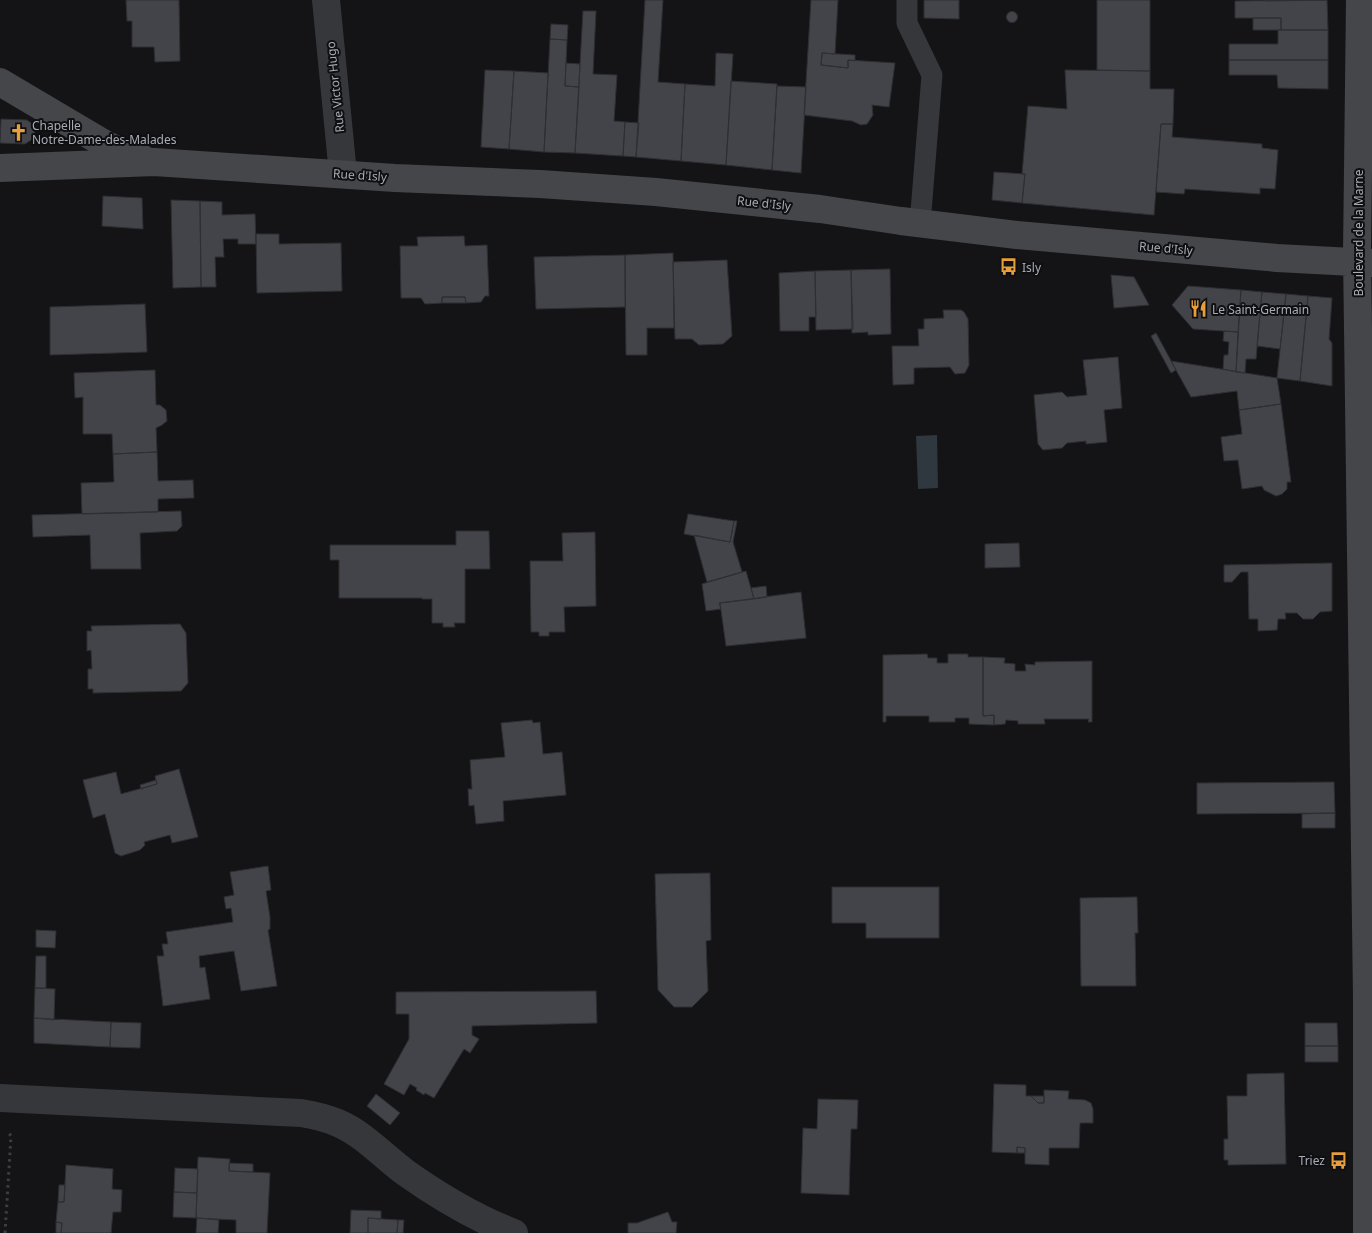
<svg xmlns="http://www.w3.org/2000/svg" width="1372" height="1233" viewBox="0 0 1372 1233" font-family="'Noto Sans',sans-serif">
<style>
.water{fill:#2e383e}
.building{fill:#434449;stroke:#2e2f32}
.lines{fill:none;stroke-linecap:round;stroke-linejoin:round}
.path{stroke:#3b3e42;stroke-width:3;stroke-dasharray:2.5 4;stroke-linecap:butt}
.service{stroke:#35373b;stroke-width:21}
.minor{stroke:#35373b;stroke-width:28}
.secondary{stroke:#44464a;stroke-width:28}
.labels{text-anchor:middle;dominant-baseline:central;stroke-width:4;stroke-linejoin:round;paint-order:stroke}
.street-label{font-size:12px;fill:#a7acb5;stroke:#0f0f11}
.poi-label{font-size:12px;fill:#a7acb5;stroke:#0f0f11;text-anchor:start}
</style>
<rect width="100%" height="100%" fill="#141416"/>
<path class="water" d="M937 435 938 488 918 489 916 436Z"/>
<path class="building" d="M126 0H179L180 61 155 62 154 47H132V21H127Z
M645 0H663L658 82 685 84 681 161 636 157Z
M811 0H838L835 54 822 53 821 65 848 68V60L895 63 889 107 872 105 873 115 867 124 861 125 852 121 804 115Z
M924 0H959V19L924 18Z
M1097 0H1150V71L1097 70Z
M1266 0H1327L1266 1Z
M1327 0 1328 30H1281V18H1235V1Z
M583 11H596L593 74 617 75 614 121 625 122 623 156 575 153Z
M1006.5 17a5.5 5.5 0 1 1 11 0a5.5 5.5 0 1 1-11 0Z
M1253 18H1281V30H1253Z
M551 24 568 25 567 40 550 39Z
M1278 30H1328V60H1229V44H1278Z
M550 39 567 40 565 86 579 87 575 153 544 152Z
M716 53 733 54 726 165 681 161 685 84 715 86Z
M822 53 855 55V61L848 60V68L821 65Z
M1229 60H1328V89L1278 88 1277 75H1229Z
M566 63 580 64 579 87 565 86Z
M485 70 514 71 509 149 481 147Z
M1065 70 1150 71V89H1174L1173 124H1161L1154 215 1022 203 1025 174H1022L1028 106 1067 109Z
M514 71 548 73 544 152 509 149Z
M731 81 777 84 772 170 726 165Z
M777 86 806 87 801 173 772 170Z
M1 119 27 120 35 126 34 138 25 144 0 143Z
M625 122 639 123 636 157 623 156Z
M1161 124H1173L1172 137 1262 144V148L1278 150 1275 189 1260 188V194L1185 189 1184 194 1156 192Z
M994 172 1025 174 1022 203 992 200Z
M103 196 142 198 143 229 102 226Z
M171 200 200 201 201 287 173 288Z
M200 201 222 202V215L255 214 256 244H238V239H223L224 257H215L216 287H201Z
M256 234H279V244L341 243 342 291 257 293Z
M464 236 465 246 487 245 489 296H485L481 302 466 303 465 297H442V303L425 304 421 298H401L400 246H418L417 237Z
M673 253 674 328H647V355H626L625 255Z
M625 255V307L536 309 534 257Z
M727 260 732 336 723 344 699 345 692 339H675L673 262Z
M890 269 891 334 868 335V332L852 333 851 270Z
M851 270 853 329 816 330 815 271Z
M815 271 816 317H809V331H780L779 273Z
M1111 275 1134 277 1149 305 1114 308Z
M1188 286 1241 290 1238 332 1193 329 1172 305Z
M1241 290 1262 292 1256 359H1246L1245 373 1236 372Z
M1262 292 1286 294 1280 349 1257 346Z
M1286 294 1308 296 1300 381 1277 378Z
M1308 296 1332 298 1329 339 1332 343V386L1300 381Z
M442 297H465L466 303H442Z
M145 304 147 352 50 355V307Z
M943 310H961L964 312 968 319 969 365 965 373 955 374 950 367 914 368V384L893 385 892 346H919L918 329H924V319L944 318Z
M1224 331 1238 332 1236 372 1223 369 1224 355H1228L1229 342 1223 341Z
M1156 333 1176 370 1171 373 1151 336Z
M1118 357 1122 408 1104 410 1107 442 1086 444V441L1067 443 1062 448 1043 450 1038 444 1034 395 1062 392 1067 397 1087 395 1083 360Z
M1171 361 1277 378 1281 404 1239 410 1237 391 1191 397Z
M155 370 156 405H160L166 410 167 421 162 425 156 428 157 452 113 454 112 434H83V397L75 398 74 373Z
M1281 404 1291 482H1287V489L1282 494 1276 496 1264 490 1262 486 1242 489 1238 460 1224 461 1221 437 1242 434 1239 410Z
M157 452 158 481 193 480 194 498 158 499V512L82 514 81 483 114 482 113 454Z
M181 511 182 526 177 531 140 533 141 569H91L90 535 33 537 32 515Z
M688 514 734 521 730 542 684 534Z
M734 521H737L733 542 742 572 707 582 694 535 730 542Z
M456 531H489L490 569H465V623H454L455 627H443V623H432V599H422V598H339V560H330V545H456Z
M595 532 596 606 564 607 565 632H549V636H539V632H531L530 561H563L562 533Z
M1019 543 1020 567 985 568V544Z
M1332 563V611L1320 612 1313 619H1303L1297 613H1285L1286 619H1278L1277 630 1258 631V619H1249L1248 572H1241L1232 582H1224V565Z
M746 571 754 599 719 603 721 609 706 611 702 584Z
M766 586 767 597 754 599 751 588Z
M801 592 806 638 726 646 720 603Z
M180 624 186 633 188 683 181 691 93 693V689H88V669H92L91 650 87 651V631H92L91 626Z
M927 654 928 658H937V663H948V654H968V657H983V716L994 715V725L969 724V718H955V722H929V716H886V722H883V655Z
M983 657 1005 658 1004 663 1015 664V671H1026L1025 664 1035 665V662L1092 661V722H1088L1089 719H1044L1045 724H1018V721L1006 720 1005 724 994 725V715L983 716Z
M532 720 533 723 540 722 543 754 562 752 566 795 503 801 504 821 476 824 474 805 469 806 468 789H472L470 760 505 757 501 723Z
M179 769 198 837 172 843 170 835 144 842 145 845 140 850 121 856 115 853 105 814 93 818 83 780 116 772 121 794 157 784 155 776Z
M156 780 157 784 141 789 140 785Z
M1334 782 1335 813 1197 814V783Z
M1335 813V828H1302V814Z
M268 866 271 890 266 891 270 917V929L268 930 277 986 241 991 234 951 199 956 200 968 205 967 210 999 163 1006 157 956H164L162 944H168L166 932 233 922 231 908 226 909 224 897 234 895 230 872Z
M710 873 711 940 706 941 708 991 692 1007H674L658 990 655 874Z
M832 887H939V938H866V923H832Z
M1137 897 1138 933H1135L1136 986H1081L1080 898Z
M36 930 56 931 55 948 36 947Z
M36 956H46V988H35Z
M35 988 55 989 54 1020 34 1018Z
M596 991 597 1023 472 1026V1035L479 1039 470 1053 464 1049 434 1098 425 1093 424 1095 416 1090 417 1088 410 1084 404 1095 384 1084 409 1039V1014H396V992Z
M34 1018 111 1022 110 1047 34 1043Z
M111 1022 141 1023 140 1048 110 1047Z
M1305 1023H1337L1338 1046H1305Z
M1305 1046H1338V1062H1305Z
M1284 1073 1286 1164 1228 1165V1160H1224V1139H1228L1227 1096H1247V1074Z
M994 1084 1026 1085V1096H1031L1038 1103H1044V1090L1069 1091 1068 1099 1085 1100 1091 1103 1093 1109V1123H1080L1079 1148H1049V1165L1025 1164V1148L1017 1147V1153L992 1152Z
M376 1094 400 1113 390 1125 367 1106Z
M1031 1096H1044V1103H1038Z
M818 1099 858 1100 857 1129H851L849 1195 801 1193 803 1128 817 1129Z
M1017 1147 1025 1148V1153H1017Z
M198 1157 230 1159 229 1171 270 1173 267 1233H236V1220L196 1218Z
M229 1163 253 1164V1172L229 1171Z
M66 1165 113 1169 112 1189 122 1190 121 1212H113L111 1233H61L62 1223 56 1222 58 1202H64Z
M175 1168 198 1169 197 1193 174 1192Z
M59 1185H65L64 1202H58Z
M174 1192 197 1193 196 1218 173 1217Z
M351 1210 381 1211V1219L368 1218V1233H350Z
M668 1212 672 1222H677L676 1233H628V1223H637Z
M197 1218 219 1220 218 1233H196Z
M368 1218 398 1220 397 1233H368Z
M398 1220H404L403 1233H397Z
M56 1222 62 1223 61 1233H56Z"/>
<g class="lines">
<path class="path" d="M5 1233 11 1136 8 1132"/>
<path class="service" d="M907 0V23L932 75 920 224"/>
<path class="minor" d="M326 0 343 174
M0 1098 301 1113C314 1115 326 1118 338 1123 364 1134 384 1157 406 1173 440 1197 475 1218 514 1233"/>
<path class="secondary" d="M1360 0 1357 254 1367 998V1233
M0 82 103 143 125 154 143 159
M0 168 154 162 395 178 540 184 656 192 820 209 901 221 1017 235 1277 258 1372 263"/>
</g>
<defs>
<symbol id="church-bare" viewBox="-9 -9 18 18"><path d="M-1.2-6h2.4v3.5h3.3v2.4h-3.3V6h-2.4V-.1h-3.3v-2.4h3.3Z" fill="#e89e3a" stroke="#0f0f11" stroke-width="2.5" paint-order="stroke"/></symbol>
<symbol id="bus-bare" viewBox="-9 -9 18 18"><path d="M-5-6H5V4H4V6H2V4H-2V6H-4V4H-5ZM-3.5-4V0h7V-4ZM-3.5 1.2v1.5H-2V1.2ZM2 1.2v1.5H3.5V1.2Z" fill="#e89e3a" stroke="#0f0f11" stroke-width="2.5" paint-order="stroke"/></symbol>
<symbol id="restaurant-bare" viewBox="-9 -9 18 18"><path d="M-5-6h1v4h1v-4h1v4h1v-4h1v5L-1.5 .5V6h-2V.5L-5-1ZM5-6V6H3V1.5H1.5Q1.5-4 5-6Z" fill="#e89e3a" stroke="#0f0f11" stroke-width="2.5" paint-order="stroke"/></symbol>
</defs>
<g fill-rule="evenodd">
<use href="#church-bare" x="6" y="120" width="25" height="25"/>
<use href="#bus-bare" x="996" y="254" width="25" height="25"/>
<use href="#restaurant-bare" x="1186" y="296" width="25" height="25"/>
<use href="#bus-bare" x="1326" y="1148" width="25" height="25"/>
</g>
<g class="labels">
<g class="street-label">
<text transform="translate(335 87) rotate(-96)">Rue Victor Hugo</text>
<text transform="translate(360 175) rotate(4)">Rue d'Isly</text>
<text transform="translate(764 203) rotate(6)">Rue d'Isly</text>
<text transform="translate(1358 233) rotate(-90)">Boulevard de la Marne</text>
<text transform="translate(1166 248) rotate(5)">Rue d'Isly</text>
</g>
<g class="poi-label">
<text x="32" y="125">Chapelle<tspan x="32" dy="14">Notre-Dame-des-Malades</tspan></text>
<text x="1022" y="267">Isly</text>
<text x="1212" y="309">Le Saint-Germain</text>
<text x="1325" y="1160" text-anchor="end">Triez</text>
</g>
</g>
</svg>
